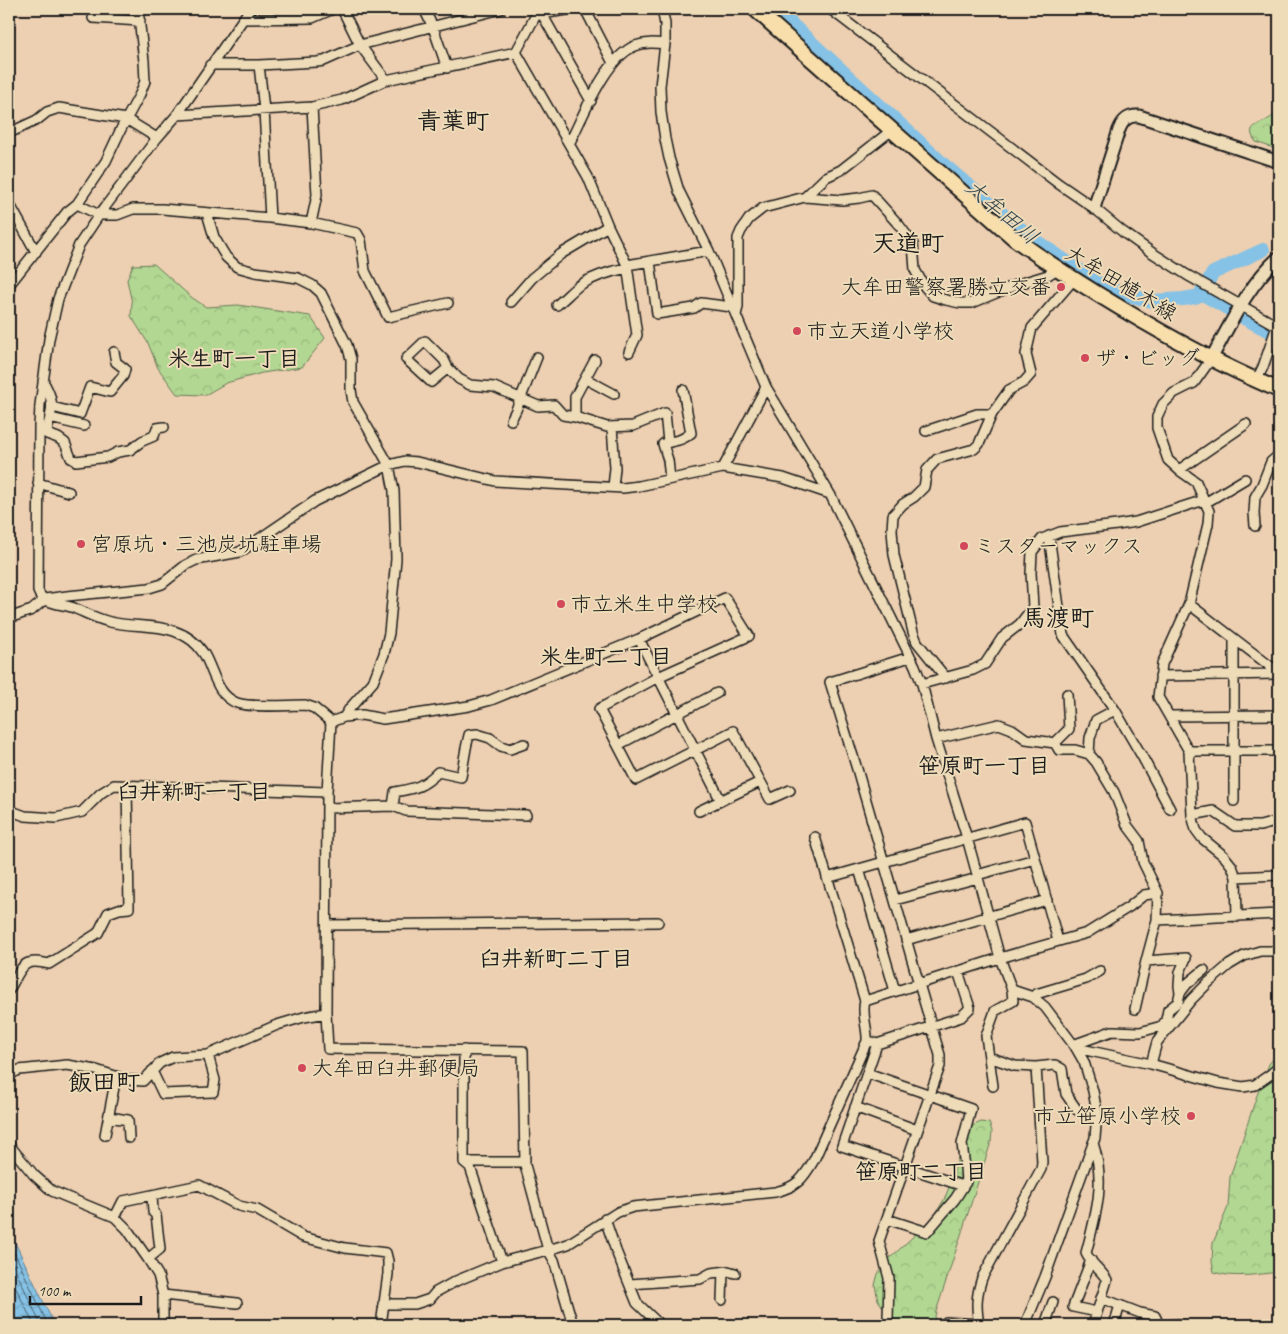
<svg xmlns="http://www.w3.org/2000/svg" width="1288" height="1334" viewBox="0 0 1288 1334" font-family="Caveat,'Klee One',sans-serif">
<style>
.forest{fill:url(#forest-crowns);stroke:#677a57}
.water{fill:url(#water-waves);stroke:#5c8095}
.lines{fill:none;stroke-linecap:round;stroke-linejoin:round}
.shore{stroke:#465e6c;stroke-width:1}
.river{stroke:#86c2e5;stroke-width:14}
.minor-casing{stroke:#1c1c1c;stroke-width:12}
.tertiary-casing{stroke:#1c1c1c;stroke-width:15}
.primary-casing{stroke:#1c1c1c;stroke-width:18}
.minor{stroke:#eedbb8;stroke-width:9}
.tertiary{stroke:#eedbb8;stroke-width:11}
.primary{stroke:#f8deab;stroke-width:14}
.poi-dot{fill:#d1495b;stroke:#eedbb8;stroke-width:2}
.labels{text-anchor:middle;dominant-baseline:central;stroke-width:4;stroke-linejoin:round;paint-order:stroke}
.street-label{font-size:21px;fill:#1c1c1c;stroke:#eedbb8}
.poi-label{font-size:21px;fill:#1c1c1c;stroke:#eedbb8;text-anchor:start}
.water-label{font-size:22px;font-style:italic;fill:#36464e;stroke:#eedbb8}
.neighbourhood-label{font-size:22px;font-weight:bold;fill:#1c1c1c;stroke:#eedbb8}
.quarter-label{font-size:24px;font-weight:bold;fill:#1c1c1c;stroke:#eedbb8}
</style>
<defs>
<pattern id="forest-crowns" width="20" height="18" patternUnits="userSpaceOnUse" patternTransform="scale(1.25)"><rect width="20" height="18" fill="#b2d792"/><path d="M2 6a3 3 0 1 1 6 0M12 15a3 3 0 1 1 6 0" fill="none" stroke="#98b87d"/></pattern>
<pattern id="water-waves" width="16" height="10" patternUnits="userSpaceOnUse" patternTransform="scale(1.25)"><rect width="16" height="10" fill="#86c2e5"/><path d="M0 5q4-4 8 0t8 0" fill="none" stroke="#73a6c4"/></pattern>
</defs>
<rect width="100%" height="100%" fill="#edcfb1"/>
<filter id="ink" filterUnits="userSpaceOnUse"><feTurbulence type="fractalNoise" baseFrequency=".02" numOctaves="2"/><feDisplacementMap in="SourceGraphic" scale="10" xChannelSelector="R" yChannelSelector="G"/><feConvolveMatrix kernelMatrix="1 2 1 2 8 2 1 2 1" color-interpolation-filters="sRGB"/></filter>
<g filter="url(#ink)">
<path class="forest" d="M1279 109V150L1256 142C1245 127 1256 126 1267 120 1272 117 1276 114 1279 109Z
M154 264 191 297 206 307 238 305 310 316 325 338 302 367 262 373 226 383 205 395 177 394 158 368 148 343 131 316 132 303 127 280 133 265Z
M1279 1055V1272C1260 1274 1233 1279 1214 1272L1212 1262 1213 1243 1228 1207 1230 1177 1256 1098 1269 1064 1274 1058Z
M981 1122 989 1123 992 1131 991 1142 936 1312 933 1325H893V1322L878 1300 875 1285 878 1274 888 1260 933 1218 945 1198 953 1176 963 1139 970 1127Z"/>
<path class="water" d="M9 1230 52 1320 53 1325H9Z"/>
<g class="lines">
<path class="shore" d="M9 1241 48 1325
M9 1256 41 1325
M9 1274 34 1325"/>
<path class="river" d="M775 9 943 164 989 203 1033 239 1101 285 1128 295 1152 301 1183 299 1195 297 1200 295 1213 273 1263 250
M1201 293 1246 319 1279 336"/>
<defs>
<path id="minor" d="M250 9 177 115 157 138 99 215 79 245 58 299 49 339 40 405 39 427 38 591C39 594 42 598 45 600 54 604 65 605 74 608 86 613 97 619 110 622 131 627 153 624 174 631 186 635 197 643 204 654 214 671 216 695 237 703 252 708 287 705 305 705L314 708 331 722
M342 9 360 45 386 80
M424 9 433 27 447 68
M585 9 613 63
M662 9 665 24V44L660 86 661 112 665 139 669 158 679 191 709 251 766 387 830 494 915 666 922 684 936 739 967 838 1000 958 1012 990 1033 997 1045 1007 1076 1048 1084 1062 1093 1091 1097 1113 1095 1138 1045 1277 1025 1325
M830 9 1059 184 1094 208 1123 232 1151 252 1187 275 1279 327
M542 14 591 101
M93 18 140 21
M244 19 312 18 333 9
M516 52 588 177 608 226 627 265 637 335 629 352
M210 65H259L317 62 324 61 360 45 501 9
M259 65 264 110 270 218
M177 115 312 107 342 100 386 80 516 52 536 15 572 9
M9 133 37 120 47 112 59 108 126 119 157 138
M569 144C583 117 605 58 635 46 645 42 655 43 665 44
M805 197 826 177 841 170 892 130
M9 203 36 252
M77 204 99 215H117L133 209H162L270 218 311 223 357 233 361 240 365 271 388 317 448 303
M207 213 214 237 226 257 237 267 255 272 298 278 312 285 321 293 347 345 351 359V390L353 402 389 465 394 491 396 559 389 633 384 654 373 682 350 708 344 717
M311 223 317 195 312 107
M650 261 657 314 694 308 701 303 732 307
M627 265 709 251
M9 285 67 212 77 204 106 161 121 129 140 94 145 81 144 61 138 9
M511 302 532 278 561 254 608 226
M557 305C564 299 571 292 578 286 592 277 612 271 627 268
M736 315 738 307V238L741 231 749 219 763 208 805 197 842 200 859 198 872 195 899 225 913 244 915 270 924 286 933 296 946 300 960 303H972L1018 284 1048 275 1057 269
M1211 359 1194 383 1174 393 1163 404 1157 417V428L1168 460 1179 470 1196 482 1209 511 1208 524 1189 604 1162 664 1158 697 1189 751 1192 815 1196 830 1202 838 1224 856 1232 866 1236 877
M595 360 575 397V417L607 427 633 426 665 413 668 442
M448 368 431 382 406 359 425 341 444 360 448 368 459 379 470 385 494 387 538 406 554 405 563 415 575 417
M586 379 614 394
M43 381C50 393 54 403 50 417 49 423 47 428 47 434L58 438 65 443 71 458 76 461 108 457 118 452 130 450 142 441 154 436 157 428 164 427
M1256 381 1263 367 1277 326
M52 407 80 414 90 387 110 392 123 376 125 369 116 362 114 352
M50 418 84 426
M511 420 516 410 537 357
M612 427 615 468 613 487
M926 431 977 414H992
M723 468 766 387
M1179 470 1246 424
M670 479 668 460 663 444C675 440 680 442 691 433L683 390
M38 483 69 492
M1205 503 1245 479
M1255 526 1254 513 1255 497 1262 485 1271 462 1279 455
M1049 536 1063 635 1115 710 1143 758 1170 809
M1189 604 1279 673
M9 618 32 610 45 599 67 596 149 588 162 584 186 565 196 560 240 552 315 501 389 465 405 461 417 462 495 481 623 488 639 486 723 468 783 478 830 494
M639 639 721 801
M1234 639V801
M1160 676 1279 674
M946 678 917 642 913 632 894 555 892 530 893 515 903 504 914 497 924 487 927 470 937 459 974 449 979 444 992 414 1009 390 1024 382 1031 374 1026 354 1032 328 1074 279
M922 684 973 670 985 664 1002 638 1020 624 1033 607 1031 573 1032 552 1042 539 1060 532 1117 525 1136 522 1204 500
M1169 716 1279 715
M331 722 344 717 362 715 383 719 469 706 491 700 639 639 725 598 749 636 658 677 599 709 636 780 733 731 770 799 790 790
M331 722 327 792 326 1013 328 1049 523 1051 525 1165 548 1250 554 1260 573 1325
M936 739 999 724 1012 729 1026 739 1055 743 1059 750H1075L1089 754 1096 762 1114 792 1127 825 1139 841 1143 862 1158 893 1157 920 1146 961 1135 1009
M1055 743 1069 729 1067 694
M618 745 717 693
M1189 751H1279
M1089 754 1090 738 1096 720 1115 710
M393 806 395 792C416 788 423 787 438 772L461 777 466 748 469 735 477 734 490 738 501 746 510 749 524 744
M327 808 393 806 406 811 526 815
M9 810 25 816 56 818 82 812 101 793 114 785 327 792
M699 811 760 782
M1192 815 1213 811 1235 826H1260L1279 821
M859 869 895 991
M977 875 1035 859
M827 878 1025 822 1058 941
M895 900 978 878
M1237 917 1236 877 1279 875
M1157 920 1279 914
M327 925 658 922
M906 940 1047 900
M9 990C22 968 21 957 49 964L98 933 108 913 119 909 129 908 127 785
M1180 993 1187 984 1204 970
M1033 997 1036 994 1086 979 1100 971
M865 1001 1000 958 1087 933 1129 907 1144 895 1158 893
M872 1042 877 1044 961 1017 970 1008 958 971
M877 1044 842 1146 963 1186
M1073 1045 1112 1031 1140 1032 1162 1026 1166 1020 1168 1010 1178 1002 1180 993 1179 986 1180 972 1186 958 1146 961
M1076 1048 1151 1064 1218 1083 1243 1087 1255 1085 1271 1074 1279 1067
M464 1050V1162H525
M989 1057 1015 1066 1036 1067
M1151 1064 1157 1042 1191 1000 1208 983 1229 965 1244 956 1260 951H1279
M152 1071 163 1094 213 1092 215 1080 208 1055
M867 1073 971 1109 962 1144 965 1167 966 1182 955 1199 927 1232 887 1219
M9 1075 19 1070 67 1065 96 1070 128 1080 143 1081 160 1063 173 1057 208 1055 277 1025 304 1017 326 1013
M993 1086 986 1036 995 1011 1013 1001 1012 990
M855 1107 917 1130
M109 1117 128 1120 129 1138
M105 1135 116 1077
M9 1145 34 1175 52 1191 115 1217 127 1229 148 1259 158 1275 163 1295V1325
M464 1162 470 1167 502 1262 548 1250 568 1244 618 1212 633 1207 775 1192C797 1187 803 1179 814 1160L867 1041C868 1028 861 1014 865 1001L815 837
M115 1217 123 1201 199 1185 239 1206 257 1210 303 1237 345 1248 386 1253 388 1261V1274L381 1325
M605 1219 616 1251 637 1303 660 1325
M148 1259 160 1249 156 1215 153 1212 152 1195
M1091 1260 1073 1307 1097 1312
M630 1284 700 1279 711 1273 728 1271 735 1273
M163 1295 237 1303
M1101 1298 1140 1313 1155 1316 1159 1325
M722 1300 723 1272
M383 1304H415L430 1299 436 1292 456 1281 502 1262
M886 1325 888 1320 889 1278 879 1241 940 1066V1055L919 984 857 769 830 682 910 657
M944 1325 946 1322 979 1324
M979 1325C976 1307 976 1296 982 1278L1041 1169 1042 1162 1036 1067 1055 1065 1062 1069 1066 1094 1077 1110 1096 1120
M1045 1325 1053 1302
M1093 1325 1107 1280C1101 1270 1090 1263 1086 1253 1096 1215 1106 1182 1093 1143
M1114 1325 1120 1305
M1168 1325 1179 1324"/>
<path id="tertiary" d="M1094 208 1119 130C1123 120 1128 115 1139 116L1279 162
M1211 359C1231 323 1248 285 1279 257"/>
<path id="primary" d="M755 9 1015 239C1062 273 1109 302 1160 331 1199 353 1238 373 1279 390"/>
</defs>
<use href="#minor" class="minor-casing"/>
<use href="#tertiary" class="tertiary-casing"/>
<use href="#primary" class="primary-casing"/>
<use href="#minor" class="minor"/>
<use href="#tertiary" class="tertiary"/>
<use href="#primary" class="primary"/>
</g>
</g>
<g class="poi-dot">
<circle cx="1061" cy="287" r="5"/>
<circle cx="797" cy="331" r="5"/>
<circle cx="1085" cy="358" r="5"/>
<circle cx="81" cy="544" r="5"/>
<circle cx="964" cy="546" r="5"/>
<circle cx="561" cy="604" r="5"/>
<circle cx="302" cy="1068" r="5"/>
<circle cx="1191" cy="1116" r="5"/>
</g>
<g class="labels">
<g class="street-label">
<text transform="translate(1121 283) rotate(31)">大牟田植木線</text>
</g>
<g class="poi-label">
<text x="1051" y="287" text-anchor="end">大牟田警察署勝立交番</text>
<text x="807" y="331">市立天道小学校</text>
<text x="1095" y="358">ザ・ビッグ</text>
<text x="91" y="544">宮原坑・三池炭坑駐車場</text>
<text x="974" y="546">ミスターマックス</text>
<text x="571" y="604">市立米生中学校</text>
<text x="312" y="1068">大牟田臼井郵便局</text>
<text x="1181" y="1116" text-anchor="end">市立笹原小学校</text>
</g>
<g class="water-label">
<text transform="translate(1002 212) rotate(40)">大牟田川</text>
</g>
<g class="neighbourhood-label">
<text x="234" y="359">米生町一丁目</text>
<text x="606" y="657">米生町二丁目</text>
<text x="984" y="766">笹原町一丁目</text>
<text x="194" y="792">臼井新町一丁目</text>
<text x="556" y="959">臼井新町二丁目</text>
<text x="921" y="1172">笹原町二丁目</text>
</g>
<g class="quarter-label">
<text x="453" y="121">青葉町</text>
<text x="908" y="243">天道町</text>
<text x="1058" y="618">馬渡町</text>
<text x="104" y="1082">飯田町</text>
</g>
</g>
<rect width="1288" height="1334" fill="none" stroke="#eedbb8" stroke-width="30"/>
<rect x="15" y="15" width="1258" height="1304" fill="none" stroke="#1c1c1c" stroke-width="2" filter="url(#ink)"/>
<path d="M30 1296v8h111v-8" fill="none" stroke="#1c1c1c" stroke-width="2.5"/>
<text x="38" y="1296" font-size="15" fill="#1c1c1c" stroke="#eedbb8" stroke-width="4" paint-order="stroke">100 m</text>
</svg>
